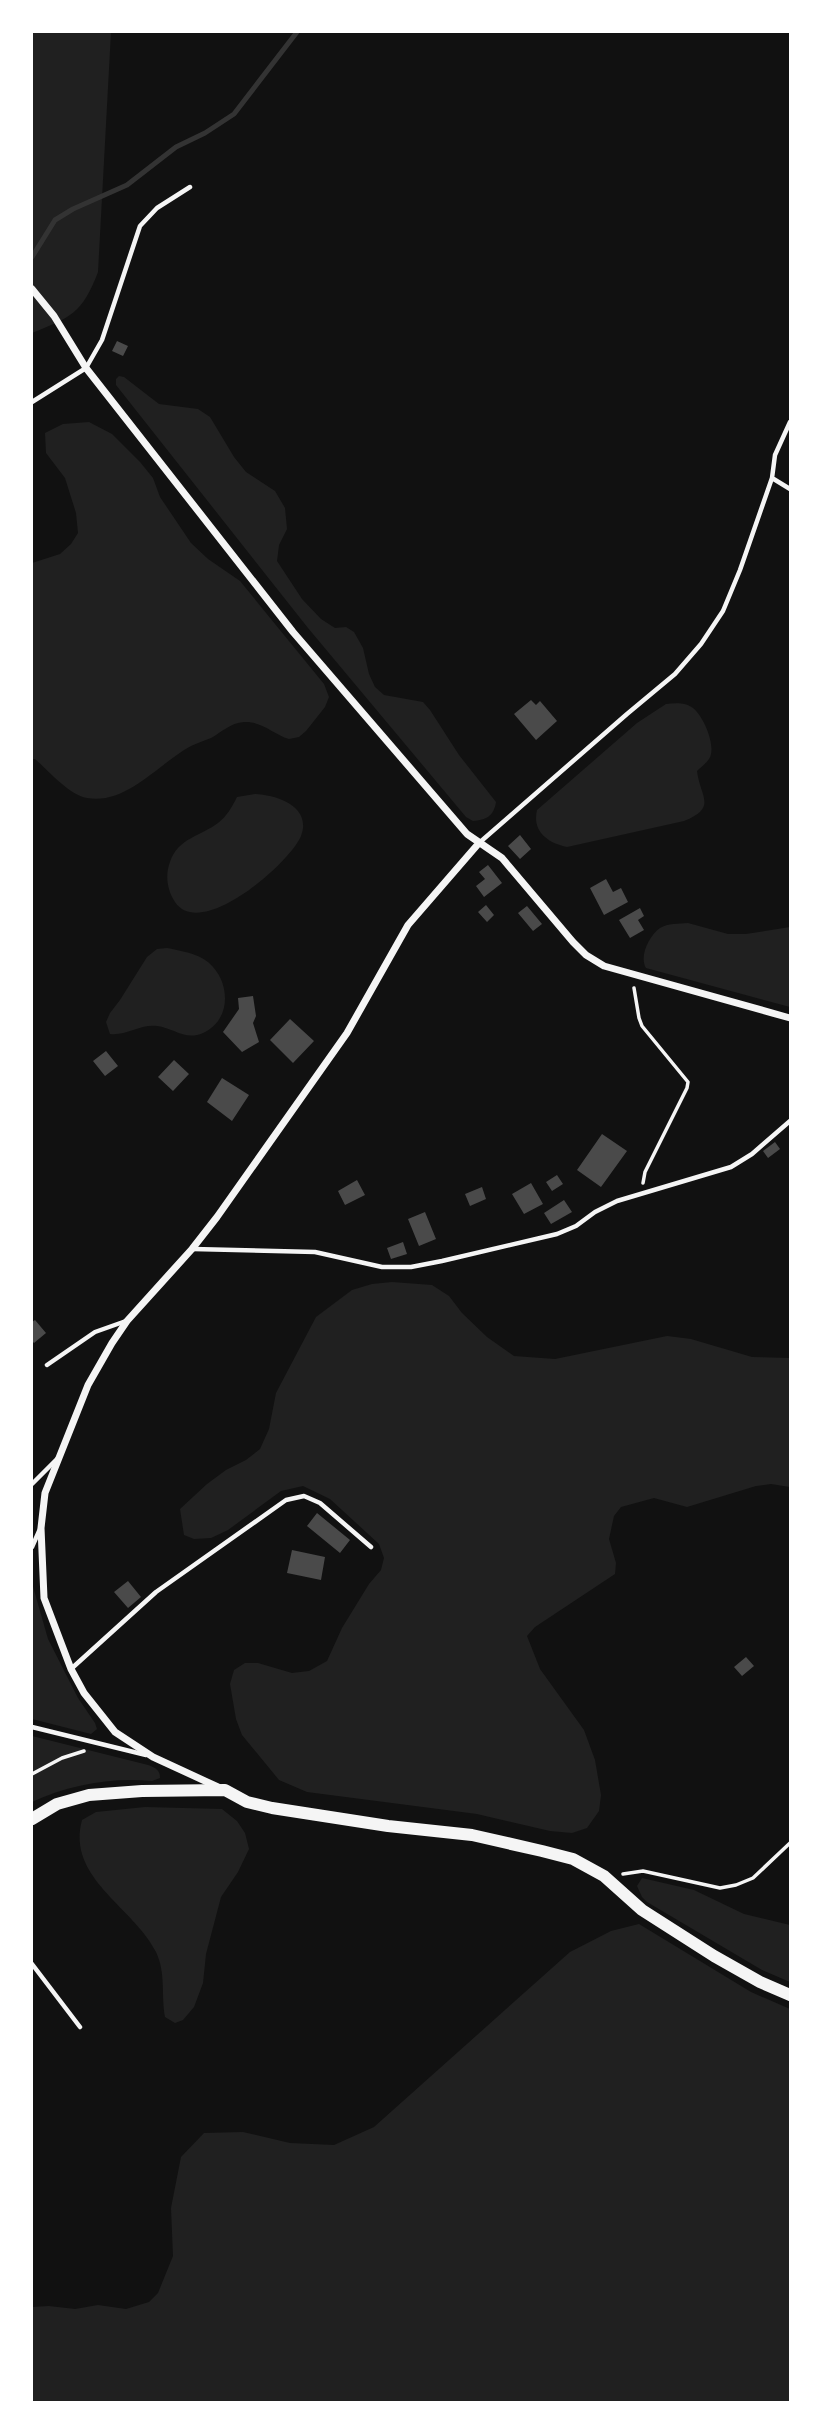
<svg xmlns="http://www.w3.org/2000/svg" width="822" height="2434" viewBox="0 0 822 2434" font-family="'PT Sans',sans-serif">
<style>
.green{fill:#202020}
.lines{fill:none;stroke-linecap:round;stroke-linejoin:round}
.stream{stroke:#333;stroke-width:5}
.building{fill:#4a4a4a}
.path{stroke:#f5f5f5;stroke-width:3.5}
.service{stroke:#f5f5f5;stroke-width:4.5}
.minor{stroke:#f5f5f5;stroke-width:7}
.secondary{stroke:#f5f5f5;stroke-width:12}
</style>
<rect width="100%" height="100%" fill="#111"/>
<path class="green" d="M32 32H111L98 272C82 314 71 317 32 333Z
M119 376 124 377 159 404 198 409 210 417 234 457 246 472 275 491 285 508 287 529 279 545 277 561 302 599 321 619 335 628 346 627 354 632 363 648 369 674 375 687 384 695 423 702 430 710 459 755 496 802C494 816 486 820 473 821L466 817 308 628 116 385V379Z
M89 422 112 434 140 462 153 478 160 497 191 543 208 559 240 581 324 684 329 697 325 707 306 731 299 737 289 739C273 734 262 721 244 722 230 723 222 732 211 738 204 741 197 743 191 746 159 763 127 805 87 798 68 794 50 772 35 759H32V563L60 554 71 544 78 533 76 513 65 478 46 453 45 433 63 424Z
M666 704C675 703 685 702 693 708 703 716 714 741 711 754 710 761 702 766 697 771 700 797 718 807 684 821L567 847C547 843 532 831 537 810L637 723Z
M255 794C278 795 312 807 301 836 290 863 201 941 175 902 167 890 165 875 170 862 178 838 201 836 218 823 227 816 232 807 237 797Z
M688 923 728 934H746L790 927V1007L646 968C639 956 649 936 660 928 668 923 679 924 688 923Z
M167 948C181 951 197 953 208 962 231 981 232 1020 203 1033 185 1041 174 1028 157 1026 140 1024 126 1036 110 1034L106 1022 110 1013 120 1000 147 957 157 949Z
M392 1282 432 1285 449 1296 462 1313 487 1337 514 1356 555 1359 667 1336 691 1339 752 1357 790 1358V1487L771 1484 756 1486 687 1507 654 1498 621 1507 614 1516 609 1539 616 1563 615 1574 535 1627 527 1636 540 1669 584 1730 595 1760 601 1795 599 1811 587 1828 572 1833 550 1831 477 1814 307 1792 279 1780 242 1735 236 1719 230 1684 234 1670 245 1663H258L292 1673 309 1671 327 1661 342 1628 369 1584 381 1570 384 1558 379 1544 330 1499 303 1486 281 1491 228 1530 211 1538 194 1539 184 1535 180 1509 207 1484 226 1470 246 1460 260 1449 269 1429 276 1393 316 1317 352 1290 372 1284Z
M32 1583 48 1639 78 1698 95 1723 97 1729 91 1734 32 1719Z
M32 1736 148 1765C156 1768 160 1770 160 1778L152 1781C111 1777 69 1785 32 1802Z
M145 1807 222 1809 237 1821 245 1833 249 1849 238 1872 221 1897 206 1954 203 1983 194 2007 183 2020 175 2023 165 2017C161 1994 166 1973 156 1952 134 1907 66 1878 82 1820L96 1812Z
M642 1878 694 1890 744 1914 790 1925V1982L762 1970 647 1902 642 1897 637 1886Z
M639 1924 751 1992 790 2009V2402H32V2307L49 2306 75 2309 98 2305 126 2309 149 2302 158 2293 173 2256 171 2208 181 2157 204 2133 243 2132 290 2143 334 2145 374 2127 570 1952 611 1931Z"/>
<g class="lines">
<path class="stream" d="M32 257 55 220 73 209 127 185 176 147 205 133 234 114 297 32"/>
</g>
<path class="building" d="M117 341 128 346 123 356 112 351Z
M531 700 536 705 540 701 557 721 536 740 514 714Z
M520 835 531 849 520 859 508 846Z
M488 865 502 883 484 897 476 886 485 879 479 872Z
M606 879 613 892 621 888 628 902 604 915 590 888Z
M486 905 494 915 487 922 478 912Z
M527 906 542 924 533 931 518 913Z
M640 908 644 916 638 920 644 930 630 938 619 920Z
M253 996 256 1016 253 1023 259 1042 242 1052 223 1032 239 1009 238 998Z
M290 1019 314 1041 293 1063 270 1040Z
M106 1051 118 1066 105 1076 93 1061Z
M174 1060 189 1074 173 1091 158 1077Z
M222 1078 249 1095 232 1121 207 1102Z
M602 1134 627 1151 601 1187 577 1170Z
M775 1142 780 1149 768 1158 763 1151Z
M557 1175 563 1184 552 1191 546 1182Z
M357 1180 365 1195 345 1205 338 1191Z
M531 1183 543 1204 524 1214 512 1194Z
M482 1187 486 1199 470 1206 465 1194Z
M564 1200 572 1212 551 1224 544 1213Z
M425 1212 436 1239 419 1246 408 1219Z
M403 1242 407 1254 391 1259 387 1248Z
M35 1320 46 1333 34 1343 32 1341V1322Z
M317 1513 350 1540 340 1553 307 1526Z
M292 1550 325 1557 321 1580 287 1573Z
M128 1581 141 1597 128 1608 114 1592Z
M746 1657 754 1666 742 1676 734 1667Z"/>
<g class="lines">
<path class="path" d="M634 988 639 1018 642 1026 688 1082 687 1088 645 1172 643 1183
M32 1774 62 1758 84 1751
M623 1874 643 1871 720 1888 736 1885 753 1878 790 1843"/>
<path class="service" d="M32 402 86 368 102 340 140 226 157 208 190 187
M772 478 790 489
M479 843 627 714 675 674 701 644 723 611 740 570 772 478 775 455 790 422
M193 1249 315 1252 382 1267H411L442 1261 557 1234 576 1226 595 1212 617 1201 731 1167 752 1154 790 1121
M47 1365 95 1332 126 1321
M32 1484 57 1459
M32 1547 40 1529
M71 1669 156 1592 286 1500 304 1496 320 1503 371 1547
M32 1727 146 1755
M32 1964 80 2027"/>
<path class="minor" d="M32 289 54 316 86 368 293 632 467 834 502 858 573 942 586 955 604 966 790 1018
M218 1787 153 1757 115 1732 84 1693 71 1669 44 1598 41 1528 45 1493 88 1385 112 1343 127 1321 192 1249 217 1217 347 1033 408 925 479 843"/>
<path class="secondary" d="M32 1819 57 1804 89 1795 142 1791 225 1790 247 1802 272 1808 388 1826 472 1835 542 1851 573 1859 604 1876 642 1910 714 1956 760 1982 790 1995"/>
</g>
<rect width="822" height="2434" fill="none" stroke="#ffffff" stroke-width="66"/>
</svg>
